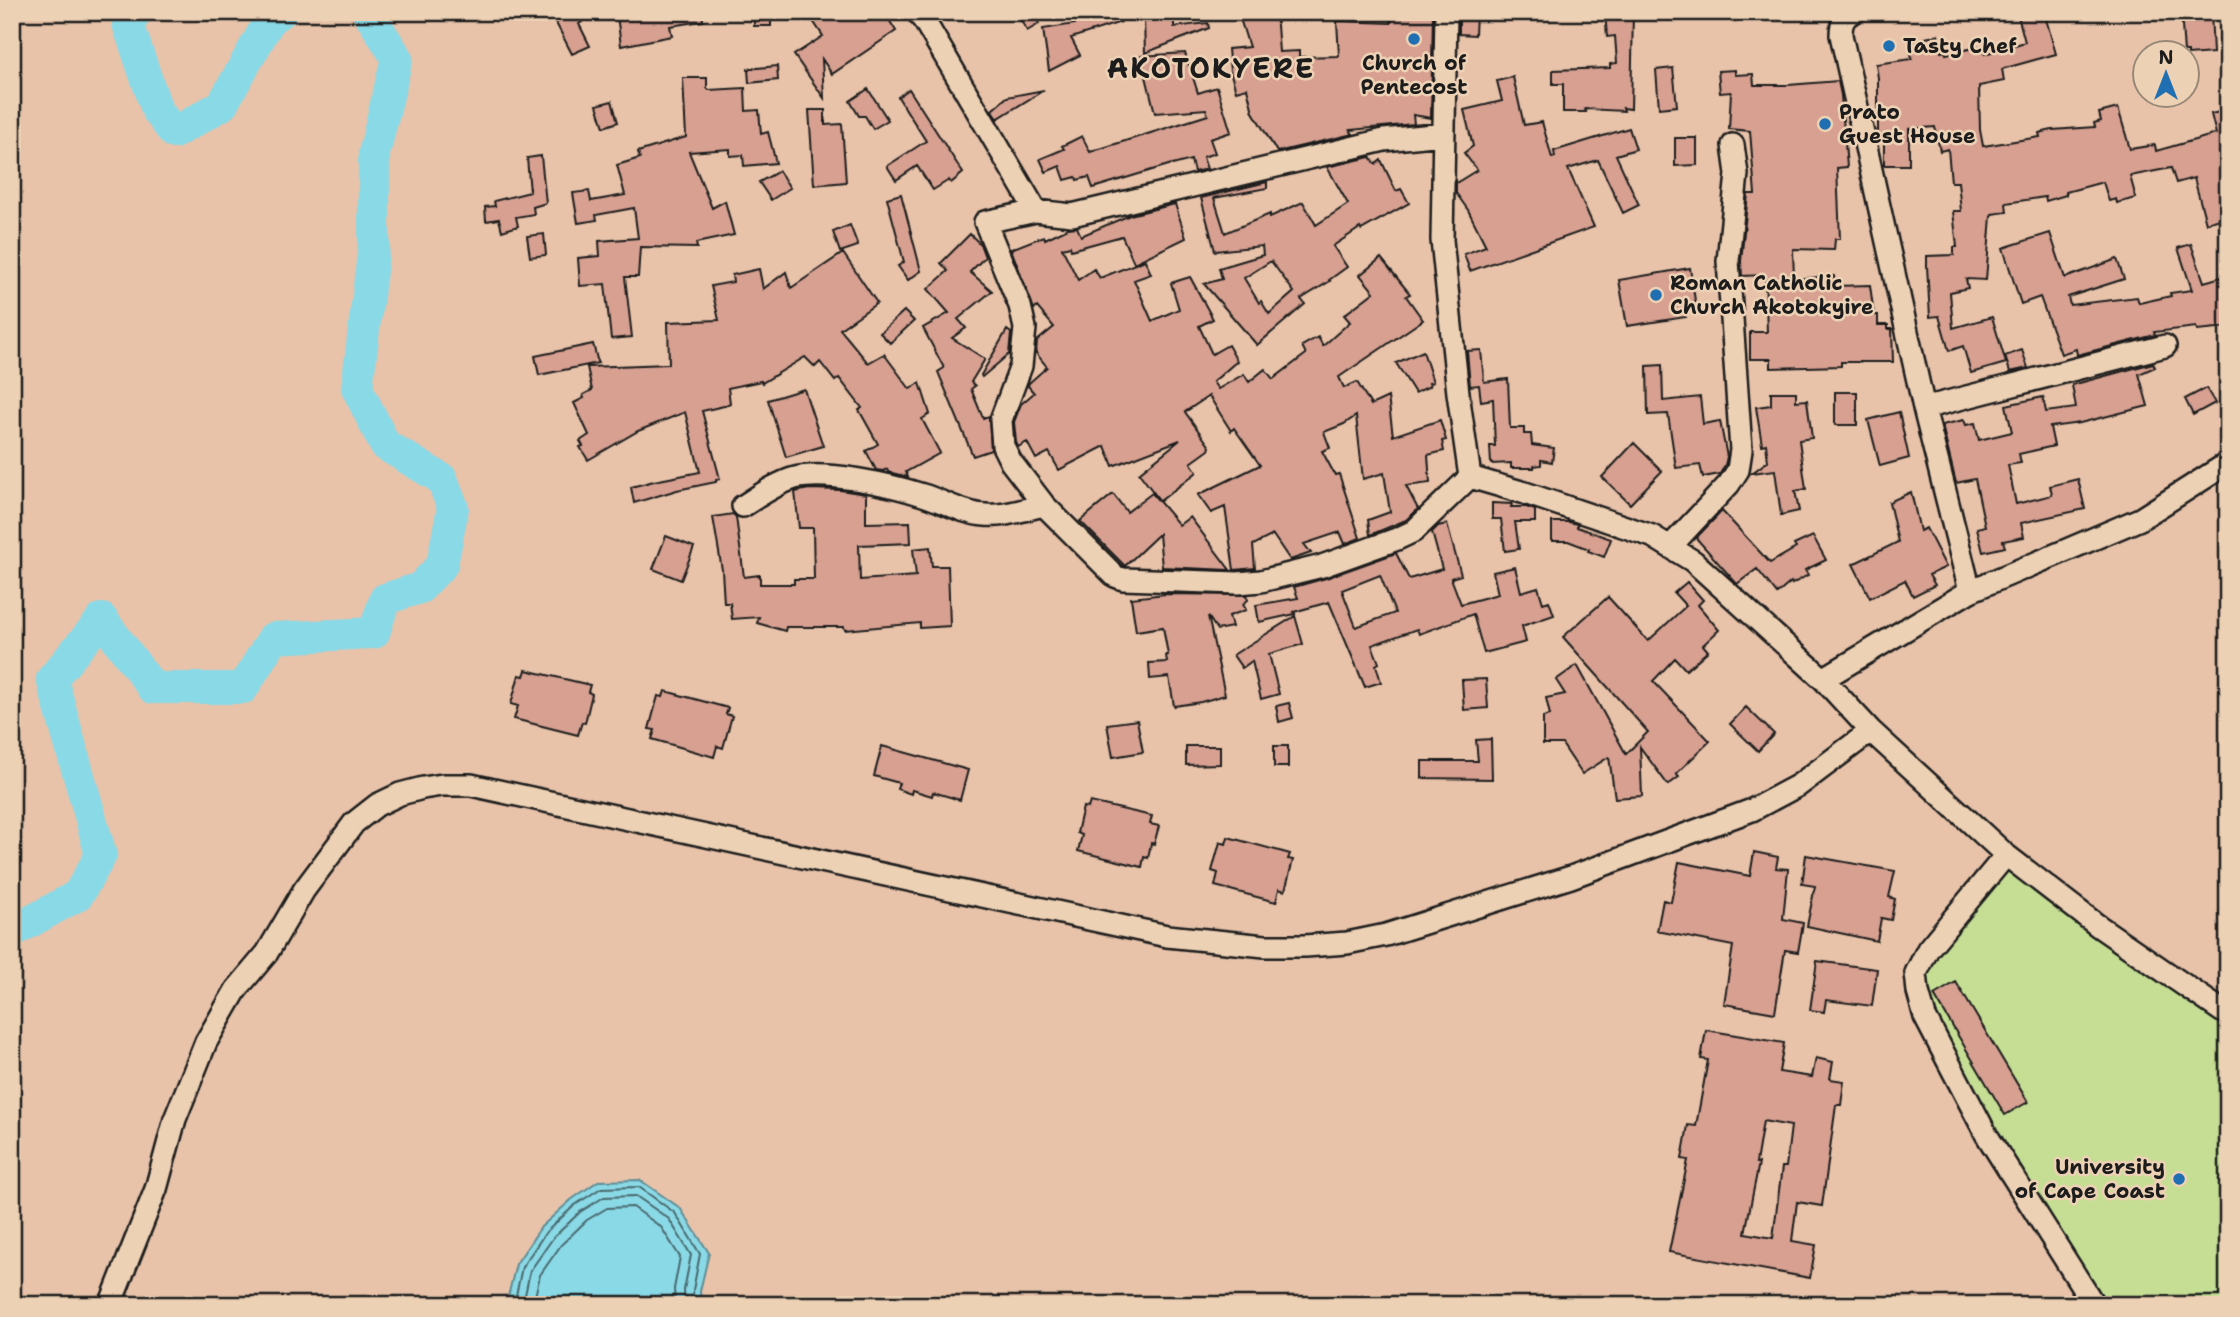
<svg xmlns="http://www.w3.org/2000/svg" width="2240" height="1317" viewBox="0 0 2240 1317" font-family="'Shantell Sans',sans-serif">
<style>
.green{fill:#c5de94;stroke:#707d58;stroke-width:2}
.water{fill:#8ad9e6;stroke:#5e8d95;stroke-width:2}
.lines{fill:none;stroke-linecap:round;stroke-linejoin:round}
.shore{stroke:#48686d;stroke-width:2}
.river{stroke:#8ad9e6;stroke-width:32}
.building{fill:#d7a091;stroke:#1c1c1c;stroke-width:2;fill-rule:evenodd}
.minor-casing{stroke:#1c1c1c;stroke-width:26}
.minor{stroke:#edd1b4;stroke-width:21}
.poi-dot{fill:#1f6fb2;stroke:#edd1b4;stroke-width:2.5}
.labels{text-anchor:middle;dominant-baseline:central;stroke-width:5;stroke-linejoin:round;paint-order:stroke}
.poi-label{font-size:21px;font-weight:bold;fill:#1c1c1c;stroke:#edd1b4;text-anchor:start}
.district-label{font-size:28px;font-weight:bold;letter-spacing:2px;fill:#1c1c1c;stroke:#edd1b4}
</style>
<rect width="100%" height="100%" fill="#e8c3aa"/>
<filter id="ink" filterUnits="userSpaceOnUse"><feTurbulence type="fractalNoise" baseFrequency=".0143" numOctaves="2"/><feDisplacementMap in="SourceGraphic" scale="14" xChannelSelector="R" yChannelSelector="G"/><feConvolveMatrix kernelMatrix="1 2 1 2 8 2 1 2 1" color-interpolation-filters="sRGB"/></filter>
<g filter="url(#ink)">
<path class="green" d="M2008 871 2173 991 2228 1023V1305H2103L1985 1119 1925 999 1927 968 1987 887Z"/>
<path class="water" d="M640 1180 680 1208 709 1253 700 1291 701 1305H506L516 1264 541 1227 571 1200 598 1181Z"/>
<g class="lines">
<path class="shore" d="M514 1305 522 1267 546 1232 575 1205 601 1188 639 1187 675 1213 700 1254 693 1290 694 1305
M523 1305 530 1271 553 1238 580 1212 604 1197 636 1196 669 1219 691 1255 684 1290 685 1305
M533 1305 540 1275 561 1245 587 1220 607 1208 633 1207 661 1227 680 1257 674 1289 675 1305"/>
<path class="river" d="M136 12 128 24 157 110 174 133 222 105 271 18 281 12
M12 932 78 895 101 855 52 679 102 619 153 688H243L273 638 374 633 385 599 420 588 442 565 453 508 442 479 385 445 357 388 374 245V154L397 58 368 12"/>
</g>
<path class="building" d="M571 12H575L582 22 579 24 590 46 572 54 556 23Z
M639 12H702L703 21 670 26 672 36 621 46 617 15Z
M754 12H771V26H754Z
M807 12H884L896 31 832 74 822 59 824 98 794 55 823 36Z
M1016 12H1032L1039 24 1027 31Z
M1072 12H1123V14L1109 19H1121V22L1071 38 1080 55 1049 71 1043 29 1075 24Z
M1238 12H1276L1279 52 1299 51V57L1339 56 1337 21 1391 23V12H1433L1431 118 1413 115 1414 124 1350 130 1353 134 1277 152 1253 112 1247 88 1236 91 1230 71 1228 49 1249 47Z
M1459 12H1476L1475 35 1459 34Z
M1605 12H1633L1631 109 1623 108 1624 111 1585 109 1586 112H1563V84H1553V70L1610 68V64L1617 63 1615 36 1607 37Z
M2017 12H2044L2056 54 2002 69 2004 81 1979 86 1980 130 1983 146 2040 137 2039 133 2052 130 2095 127 2094 123 2101 121 2099 113 2118 108 2130 149 2155 145 2156 151 2216 134 2211 114 2228 110V165L2223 166 2228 184V217L2206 223 2194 178 2176 183 2171 168 2130 176 2136 198 2117 203 2116 199 2109 201 2103 182 2066 192V195L2046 201 2045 197 2006 203 2007 212 1992 214 1991 216 1986 280 1966 279 1968 288 1950 292 1953 328 1992 317 2006 363 1971 373 1963 346 1949 351 1939 316 1930 317 1927 266V256L1954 255V247H1957L1953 211H1961L1958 182H1951L1948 149 1940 151 1935 127 1909 129V165H1884V135H1878V78L1876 64 1912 59 1909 42 1938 35 1941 52 1945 51 1946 54 1983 46 1985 54 2025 42Z
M2181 12H2211L2213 53 2188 55V52H2184Z
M1144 19H1174V27L1208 23 1209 28 1145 53Z
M1185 53 1198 93 1217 87 1231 132 1210 139 1215 153 1203 157 1207 169 1194 172 1191 160 1173 165 1172 164 1093 188 1089 177 1077 180 1076 177 1065 180 1060 166 1046 172 1040 159 1064 149 1062 146 1082 136 1090 152 1208 115 1206 109 1155 113 1141 56Z
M777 66 778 80 749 83 748 69Z
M1673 68 1677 106 1659 108 1656 70Z
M1735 70V75L1753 74 1754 85H1788L1838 81 1841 95 1847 167 1837 168 1840 239H1835L1834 250 1793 249 1794 279 1834 276 1835 286 1870 285 1874 315H1878V325H1888V329H1892L1893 362H1841V366L1771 368V359H1750V332H1767L1765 275 1742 276 1741 261 1748 194H1755L1750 131 1729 129 1731 92 1720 93 1718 71Z
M1513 77 1524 125 1542 122 1552 158 1555 157 1554 151 1629 128 1636 149 1616 155 1639 205 1623 213 1598 160 1568 169 1594 227 1470 271 1464 254 1486 246 1468 210 1456 193V183L1477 170 1464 153 1473 146 1464 110 1502 101 1497 81Z
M683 78H707V88L709 90 745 88 746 111 759 110 761 134 768 132 776 163 744 166 743 155 730 156V149L689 152 712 208 725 201 734 235 696 243 697 248 640 247 638 277H625L632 337 611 339 605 284 580 286 578 258 600 256 599 241 638 238 634 208 596 215 597 220 578 223 573 193 589 191 591 201 625 195 617 165 640 158 638 152 686 137Z
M868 89 888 120 873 129 865 116H859L850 101Z
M909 89 963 173 951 183 949 180 933 190 917 166 896 180 887 166 926 141 898 97Z
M1044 90 997 119 992 110 1007 97Z
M612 101 618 122 604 127 597 105Z
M809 110H825V125L842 124 846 182 814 185Z
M1675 138H1697V165L1675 166Z
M541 156 546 203 533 207 534 214 516 217 518 226 502 231 499 219 486 221 485 207 495 206 494 201 530 192 527 158Z
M1370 157 1376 164 1381 160 1396 191 1401 189 1409 203 1361 230 1360 228 1333 246 1347 267 1329 280 1330 281 1301 299 1305 304 1257 345 1204 284 1222 279 1219 268 1263 255 1262 246 1215 251 1201 198 1267 182V188L1214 198 1225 233 1270 214V217L1303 202 1316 225 1348 204 1327 167ZM1271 261 1294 292 1269 314 1261 301 1259 303 1244 278Z
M779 171 790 188 771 200 759 182Z
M901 194 921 271 908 280 898 266 904 262 887 198Z
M1175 204 1186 238 1134 263 1122 236 1071 250 1070 246 1062 248 1078 280 1094 269 1100 278 1145 260 1151 274 1134 280 1152 321 1179 309 1171 283 1190 277 1213 319 1199 326 1212 354 1228 345 1237 361 1213 382 1218 389 1244 374 1249 382 1265 369 1273 379 1306 354 1302 346 1318 337 1323 346 1350 322 1344 315 1374 292 1360 275 1381 258 1410 294 1406 296 1423 320 1339 377 1344 388 1357 382 1371 405 1388 397 1393 436 1440 420 1446 440 1442 441 1444 451 1428 455 1430 483 1406 486 1418 509 1406 520 1370 535 1368 520 1390 512 1384 473 1363 479 1356 416 1344 424 1324 432 1330 448 1322 451 1335 475 1339 474 1360 538 1345 544 1340 532 1304 544 1311 553 1290 560 1273 535 1253 545 1255 568 1234 570 1225 507 1211 513 1198 495 1260 465 1234 428 1231 431 1209 396 1185 412 1210 447 1209 450 1191 463 1197 472 1160 501 1139 473 1180 440 1113 466 1105 446 1059 470 1049 452 1036 459 1027 442 1018 447 1016 442 1014 422 1021 404 1034 393 1028 386 1029 383 1047 367 1036 353 1037 341 1054 327 1037 307 1034 309 1011 249 1044 236 1045 239 1068 228 1077 227 1081 236 1130 215Z
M850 225 858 246 840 252 833 232Z
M2050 233 2065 278 2117 259 2124 279 2068 297 2070 305 2137 297 2139 303 2171 296 2170 293 2192 290 2178 248 2191 244 2204 282 2228 275V327L2197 330 2196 327 2154 332 2155 335 2077 355 2076 349 2061 354 2040 297 2021 304 2003 248Z
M544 234 546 255 530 257 527 236Z
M970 234 980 244 985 257 970 272 992 291 958 319 966 328 952 338 985 359 971 382 975 386 971 389 983 418 989 416 991 450 973 456 938 372 944 368 923 328 949 313 928 289 948 271 941 263Z
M843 253 877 303 840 329 868 363 884 354 910 389 920 383 930 414 922 419 940 453 906 472 908 477 888 472 887 469 883 471 876 470 866 451 878 444 859 410 862 408 839 378 835 381 820 362 815 367 805 357 762 383 761 381 728 388 730 403 724 406 702 411 720 479 716 480V482L677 490 634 503 631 487 654 481 700 472 685 412 638 431 588 460 580 447 583 446 580 441 589 435 574 403 584 398 583 395 592 390 587 367 669 364 668 322 719 320 711 286 733 282 732 275 759 269 763 289 786 272 791 288Z
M1690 268 1696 307 1685 309 1686 317 1627 326 1619 280Z
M904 311 914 321 890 343 880 333Z
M1007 330 1011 333 1009 354 982 377 981 375Z
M593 344 598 363 539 375 535 356Z
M1481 350 1484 382 1508 379 1510 428H1524V434H1531L1532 445 1554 448 1552 462 1541 460V465L1534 466V468H1511V463L1491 464 1490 446H1495L1493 399 1481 401 1479 385 1470 386 1467 351Z
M2022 350 2028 368 2010 372 2005 356Z
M1423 351 1433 382 1429 383 1430 386 1415 393 1396 363Z
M2153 363 2155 367 2139 374 2148 406 2080 423 2050 427 2054 446 2019 454 2021 463 2008 465 2016 504 2052 495 2050 486 2078 479 2085 509 2021 523 2024 537 2003 541 2005 547 1983 552 1977 528 1985 526 1975 479 1956 483 1942 425 1964 420 1966 425 1975 423 1979 440 2012 432 2006 405 2043 397 2046 412 2076 408 2072 385Z
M1662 365 1663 401 1700 397 1703 424 1720 421 1727 457 1725 465 1720 474 1703 477 1700 465 1676 468 1668 414 1648 415 1647 366Z
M2206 388 2215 403 2193 415 2185 399Z
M804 389 823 446 786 457 768 400Z
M1771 392H1796V401L1807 400 1812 438 1799 440 1806 489 1795 491 1799 511 1781 515 1775 470 1752 473 1768 461 1766 444 1762 445 1756 407 1771 405Z
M1835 392H1857V425H1835Z
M1899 412 1909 458 1880 466 1868 420Z
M1634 443 1662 471 1630 504 1602 477Z
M809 489 840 490 866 494V523L910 522 911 543 859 545 860 580 916 576 913 549 930 547 932 566H948L950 626 920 628V623L845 630 844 627H786L785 631 757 623 759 617 732 619 730 603H724L722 570 713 517 733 514 736 517 744 577 760 575V584H794V579H814L813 528H799L795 492Z
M1911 492 1920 531 1926 528 1946 567 1929 575 1935 585 1913 596 1905 580 1870 598 1853 564 1898 542 1889 502Z
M1152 493 1179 525 1190 517 1230 570 1162 567 1159 534 1125 566 1080 521 1113 494 1127 512Z
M1492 503 1512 504 1511 507H1526L1535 510V522H1515L1519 549 1505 551 1501 519H1492Z
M1722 511 1770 563 1796 548 1794 545 1813 536 1826 560 1805 570 1808 575 1792 584 1791 582 1777 594 1757 569 1737 584 1696 538Z
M1552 522H1569L1577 524V527L1611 539 1604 557 1588 551 1589 549 1568 541H1552Z
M1447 524 1461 575 1451 578 1461 604 1498 594 1493 572 1515 567 1521 592 1538 587 1543 603 1549 601 1554 615 1522 626 1526 642 1484 653 1473 614 1419 634 1417 629 1372 645 1379 663 1376 665 1381 682 1365 687 1329 602 1294 612 1295 614 1259 622 1256 605 1298 598 1294 587 1326 578 1396 553 1409 579 1442 569 1432 532 1438 526ZM1380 575 1395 613 1356 627 1342 590Z
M666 536 694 547 681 580 653 569Z
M1687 582 1703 600 1698 605 1719 630 1703 645 1708 651 1686 670 1675 658 1653 681 1710 741 1676 774 1679 777 1668 785 1640 747 1642 796 1615 798 1609 757 1582 774 1562 744H1543V717L1550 715 1546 698 1565 694 1556 680 1577 665 1626 754 1648 732 1563 637 1608 597 1648 641 1686 606 1674 593Z
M1165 594 1246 595 1248 600 1243 604 1246 610 1229 616 1232 627 1217 630 1208 616 1225 695 1201 702 1174 706 1169 677 1150 679 1149 663 1167 662 1166 655H1168L1163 627 1136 631 1131 598Z
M1295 616 1303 644 1269 654 1279 694 1261 699 1252 661 1242 668 1233 655Z
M526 670 590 685 588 692 592 694 585 723 582 722 578 735 514 719 518 706 511 704 519 675 524 676Z
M1486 679 1488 708 1464 710 1462 680Z
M665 691 728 708 726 714 732 716 723 748 717 746 714 757 652 739 655 730 649 729 658 696 663 697Z
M1289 703 1293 718 1279 722 1276 706Z
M1746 707 1774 734 1758 751 1730 724Z
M1137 720 1143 752 1113 757 1107 724Z
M1491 739 1492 779 1422 778V761H1478L1476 740Z
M882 746 968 770 960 800 933 792 932 796 912 790 911 794 897 789 899 783 874 776Z
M1186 746H1220V764L1186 765Z
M1274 746H1288V767H1274Z
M1090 802 1152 816 1150 824 1159 826 1154 844 1151 843 1148 858 1144 857 1142 867 1078 851 1082 835 1077 833 1083 807 1088 808Z
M1228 837 1290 854 1288 859 1293 860 1285 891 1279 889 1276 902 1215 886 1218 873 1212 871 1220 842 1226 844Z
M1754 852 1778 857 1776 868 1788 869 1783 919 1803 923 1798 952 1785 950 1775 1013 1724 1004 1733 946 1657 931 1663 900 1671 902 1679 862 1750 876Z
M1806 855 1895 871 1889 897 1895 899 1891 920 1881 918 1877 941 1807 926 1815 886 1802 884Z
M1817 961 1877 969 1872 1006 1826 1000 1824 1012 1810 1010Z
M1956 982 2028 1102 2005 1115 1934 995Z
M1706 1030 1784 1043 1779 1072 1812 1077 1816 1058 1833 1062 1830 1079 1844 1081 1841 1105H1836L1822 1206 1797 1202 1792 1241 1816 1245 1810 1278 1669 1252 1688 1160 1682 1159 1688 1125 1696 1126 1708 1060 1701 1059ZM1763 1121 1791 1126 1786 1167H1782L1773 1238 1745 1233 1759 1163H1756Z"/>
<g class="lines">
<defs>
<path id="minor" d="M917 12 925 22 1036 211
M1446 12 1442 240 1458 393 1470 477
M1443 134 1384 140 1072 215 1036 211 985 222 1020 306 1025 328 1021 366 1001 420 1003 446 1011 462 1044 505 1115 576 1123 579 1238 583 1261 581 1322 566 1397 539 1414 531 1470 477
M1924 408 2165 346
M1470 477 1525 493 1652 536 1693 561 1823 679 1871 731 2006 855 2097 925 2222 1011 2228 1013
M743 506C759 496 777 483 795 478 826 470 892 485 923 495 943 501 964 514 985 515 1004 517 1025 509 1044 505
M1670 547 1729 484 1738 470 1741 450 1728 261 1737 174 1733 145
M1970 591 2140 519 2228 463
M1823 679 1970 591 1924 408 1841 35C1841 24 1843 16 1854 12
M2006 855 1928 949 1916 973 1918 992 1925 1017 1986 1134 2094 1305
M110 1305 156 1189 175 1119 206 1042 236 990 267 953 304 890 354 823 377 805 400 794 423 788 442 785H471L1167 936 1265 946H1305L1347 943 1386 935 1571 877 1752 810 1799 785 1871 731"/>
</defs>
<use href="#minor" class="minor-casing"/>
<use href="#minor" class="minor"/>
</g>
</g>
<g class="poi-dot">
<circle cx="1414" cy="39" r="7"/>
<circle cx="1889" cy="46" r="7"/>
<circle cx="1825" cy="124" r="7"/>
<circle cx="1656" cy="295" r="7"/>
<circle cx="2179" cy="1179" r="7"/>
</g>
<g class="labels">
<g class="poi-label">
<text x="1903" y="46">Tasty Chef</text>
<text x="1414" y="63" text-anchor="middle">Church of<tspan x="1414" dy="24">Pentecost</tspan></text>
<text x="1839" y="112">Prato<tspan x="1839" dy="24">Guest House</tspan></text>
<text x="1670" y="283">Roman Catholic<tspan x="1670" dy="24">Church Akotokyire</tspan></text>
<text x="2165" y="1167" text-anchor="end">University<tspan x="2165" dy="24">of Cape Coast</tspan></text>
</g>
<g class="district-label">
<text x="1211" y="68">AKOTOKYERE</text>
</g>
</g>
<rect width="2240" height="1317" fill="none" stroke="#edd1b4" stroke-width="42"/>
<rect x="21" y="21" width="2198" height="1275" fill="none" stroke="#1c1c1c" stroke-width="2.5" filter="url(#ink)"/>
<g transform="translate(2166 74)"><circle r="33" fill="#edd1b4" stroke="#998977" stroke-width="2"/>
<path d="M0-5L12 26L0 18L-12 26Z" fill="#1f6fb2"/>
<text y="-10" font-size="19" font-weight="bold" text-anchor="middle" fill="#1c1c1c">N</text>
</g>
</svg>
